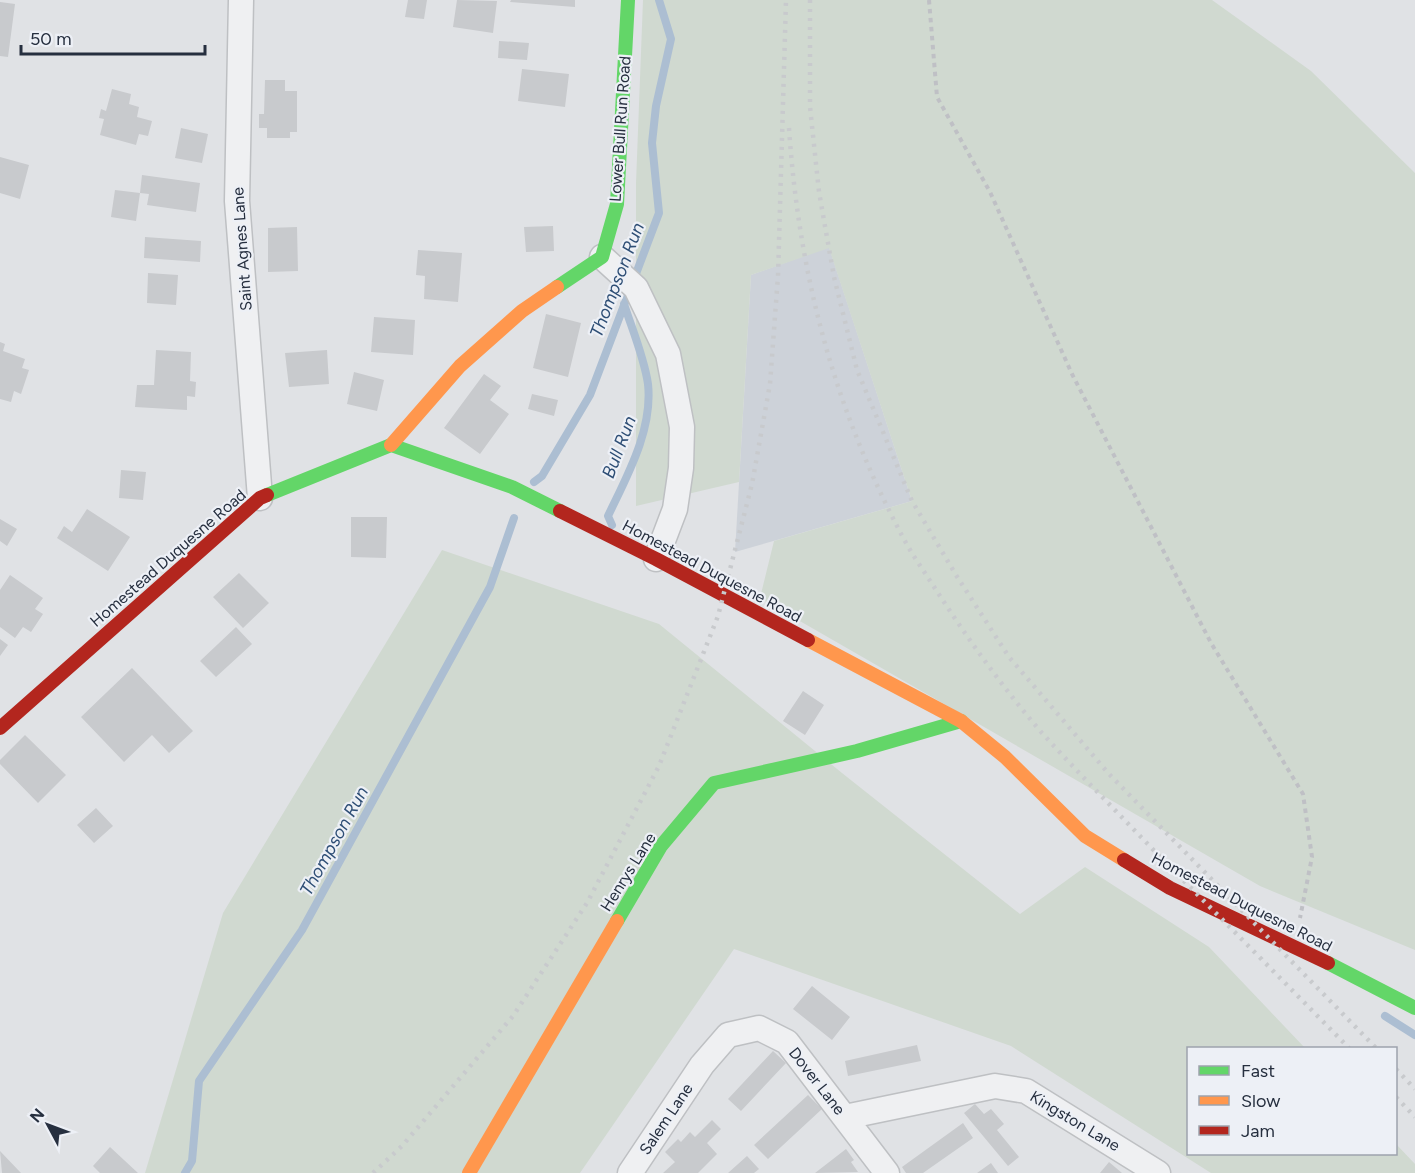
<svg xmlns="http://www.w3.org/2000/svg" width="1415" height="1173" viewBox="0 0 1415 1173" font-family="Figtree,sans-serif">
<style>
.built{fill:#cdd2d9}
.green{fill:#d0d9d0}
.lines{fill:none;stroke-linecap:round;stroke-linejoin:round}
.stream{stroke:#acbed2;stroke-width:8}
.building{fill:#c8cacd}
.street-casing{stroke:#bec0c3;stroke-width:27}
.path{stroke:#bfc0c5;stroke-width:4;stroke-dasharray:4.5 4.5;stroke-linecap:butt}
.street{stroke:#eff0f2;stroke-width:24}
.fast{stroke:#63d668;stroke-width:14}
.slow{stroke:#ff974d;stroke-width:14}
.jam{stroke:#b3261e;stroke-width:14}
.rail{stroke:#c8cacd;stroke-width:4.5;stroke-dasharray:3 6;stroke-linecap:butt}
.labels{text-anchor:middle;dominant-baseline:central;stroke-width:4.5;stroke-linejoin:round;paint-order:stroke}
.street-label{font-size:16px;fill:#262f3f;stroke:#edf0f6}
.water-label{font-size:18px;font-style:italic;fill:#2e4e75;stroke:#edf0f6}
</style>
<rect width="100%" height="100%" fill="#e0e2e5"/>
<path class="built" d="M829 247 912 501 735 552 751 275Z"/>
<path class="green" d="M643 0H1212L1311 71 1415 173V950L1260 886 760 598 774 541 912 501 829 248 751 275 739 482 636 506V183Z
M442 550 659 624 842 773 1020 914 1085 867 1209 947 1305 1048H1188V1154H1396V1144L1415 1164V1173H1211L1011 1046 734 949 580 1173H145L223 913Z"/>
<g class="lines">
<path class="stream" d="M534 482 542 476 590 395 659 213 652 143 656 106 671 39 659 0
M612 525 608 516C627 476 653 430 648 384 644 357 632 329 624 304
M1385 1016 1415 1035
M185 1173 192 1161 199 1081 302 930 490 587 514 518"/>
</g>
<path class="building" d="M408 0H427L424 19 405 17Z
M457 0 497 1 493 33 453 27Z
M511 0H575V7L510 2Z
M0 2 15 4 8 57 0 56Z
M499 41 529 43 527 60 498 58Z
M522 69 569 74 565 107 518 101Z
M265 80H285V91H297V132H290V138H267V128H259V114H264Z
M112 89 131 94 129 104 139 107 137 117 152 121 148 136 139 134 136 145 100 135 104 119 99 118 101 109 106 111Z
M181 128 208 134 202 163 175 158Z
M0 157 29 165 20 199 0 193Z
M142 175 200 183 196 212 147 205 149 194 140 193Z
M115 190 140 193 136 221 111 217Z
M553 226 554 251 526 252 524 227Z
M297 227 298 271 268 272V228Z
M145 237 201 241 200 262 144 258Z
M418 250 462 253 458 302 424 299 425 276 416 275Z
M148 273 178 275 176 305 147 303Z
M546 314 581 323 568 377 533 368Z
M374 317 415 320 413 355 371 352Z
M0 342 5 344 3 351 25 359 22 368 29 370 21 394 14 391 11 402 0 399Z
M156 350 191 352 190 381 196 382 195 397 187 396V410L135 407 137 385H154Z
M327 350 329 384 289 387 285 353Z
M354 372 384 380 377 411 347 404Z
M484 374 501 386 490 400 509 414 480 454 444 428Z
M532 394 558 400 554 416 528 409Z
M121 470 146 472 143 500 119 498Z
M87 509 130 537 108 571 57 538 64 526 72 532Z
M351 517H387L386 558 351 557Z
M0 519 17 529 7 546 0 541Z
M239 573 269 603 243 628 213 597Z
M10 575 43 598 35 609 43 614 31 632 23 627 15 638 0 627V590Z
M236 627 252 644 216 677 200 661Z
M0 639 8 645 0 656Z
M132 668 193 731 169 753 152 735 124 762 81 717Z
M803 691 824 705 805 735 783 721Z
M25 735 66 775 38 803 0 764V760Z
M96 808 113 826 94 843 77 825Z
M812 986 850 1017 832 1040 793 1009Z
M917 1045 921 1061 848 1076 845 1061Z
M773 1051 786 1063 741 1111 728 1099Z
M808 1095 822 1109 768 1159 754 1145Z
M975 1104 984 1114 991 1109 1004 1124 997 1130 1019 1157 1008 1166 964 1113Z
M712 1120 721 1129 707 1143 717 1154 698 1173H663L675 1162 665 1152 678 1139 681 1142 690 1132 695 1137Z
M963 1123 973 1138 923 1173H906L902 1167Z
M110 1147 138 1173H100L93 1166Z
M846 1149 854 1160 851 1162 858 1172 815 1173Z
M0 1151 21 1173H2Z
M747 1156 759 1169 754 1173H728Z
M1109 1162 1122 1173H1100Z
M991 1163 998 1173H977Z"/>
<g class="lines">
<defs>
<path id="street" d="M241 0 237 201 260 498
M602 257 636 288 668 354 682 427 681 468 675 509 656 559
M845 1117 995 1086 1026 1091 1158 1173
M630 1173 702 1065 728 1035 759 1028 787 1042 887 1173"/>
</defs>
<use href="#street" class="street-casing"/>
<path class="path" d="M929 0 937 97 990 192 1072 374 1211 643 1303 794 1312 857 1300 918"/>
<use href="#street" class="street"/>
<path class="fast" d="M557 287 602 257 617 204 628 0
M267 495 391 445 512 487 560 511
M617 921 661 846 714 783 857 751 961 721
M1328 963 1415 1008"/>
<path class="slow" d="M391 445 460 366 522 311 557 287
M808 640 961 721 1005 757 1085 836 1124 860
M469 1173 617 921"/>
<path class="jam" d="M560 511 656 559 808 640
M0 728 260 498 267 495
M1124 860 1170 888 1328 963"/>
<path class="rail" d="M810 0V107L819 192 834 277 857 370 912 501 956 575 1009 657 1109 774 1376 1048
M789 128C799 277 835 412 906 543 915 559 926 574 936 590 968 639 1003 688 1042 733 1082 777 1124 819 1165 862 1227 924 1288 986 1349 1048
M1396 1069 1415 1089
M1396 1097 1415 1117
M373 1173 402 1146 513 1016 587 903 659 766 718 616 752 484 770 384 778 276 786 0"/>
</g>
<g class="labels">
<g class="street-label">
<text transform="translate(620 129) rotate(-86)">Lower Bull Run Road</text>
<text transform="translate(242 249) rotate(-94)">Saint Agnes Lane</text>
<text transform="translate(168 558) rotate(-41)">Homestead Duquesne Road</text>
<text transform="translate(712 571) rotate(28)">Homestead Duquesne Road</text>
<text transform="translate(628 872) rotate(-58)">Henrys Lane</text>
<text transform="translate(1242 902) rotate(27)">Homestead Duquesne Road</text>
<text transform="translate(817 1081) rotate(52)">Dover Lane</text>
<text transform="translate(666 1119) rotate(-56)">Salem Lane</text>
<text transform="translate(1075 1121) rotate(31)">Kingston Lane</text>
</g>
<g class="water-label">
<text transform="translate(617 280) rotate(-69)">Thompson Run</text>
<text transform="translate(619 447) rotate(-69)">Bull Run</text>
<text transform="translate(334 841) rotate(-61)">Thompson Run</text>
</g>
</g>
<rect x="1187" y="1047" width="210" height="108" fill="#edf0f6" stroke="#9da3ad" stroke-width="1.5"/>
<rect x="1199" y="1066" width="30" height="9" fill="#63d668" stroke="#9da3ad" stroke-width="1.5"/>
<text x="1241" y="1077" font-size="18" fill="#262f3f">Fast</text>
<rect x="1199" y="1096" width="30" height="9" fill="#ff974d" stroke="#9da3ad" stroke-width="1.5"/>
<text x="1241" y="1107" font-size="18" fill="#262f3f">Slow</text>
<rect x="1199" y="1126" width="30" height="9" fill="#b3261e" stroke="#9da3ad" stroke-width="1.5"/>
<text x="1241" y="1137" font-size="18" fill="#262f3f">Jam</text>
<g transform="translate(48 1125) rotate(311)" stroke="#edf0f6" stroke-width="4.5" paint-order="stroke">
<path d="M0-4.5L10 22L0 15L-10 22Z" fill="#262f3f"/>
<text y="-9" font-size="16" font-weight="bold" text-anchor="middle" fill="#262f3f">N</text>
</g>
<path d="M21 45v9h184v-9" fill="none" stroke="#262f3f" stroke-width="3"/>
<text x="30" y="45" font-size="18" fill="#262f3f" stroke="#edf0f6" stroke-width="4.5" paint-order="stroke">50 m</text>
</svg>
